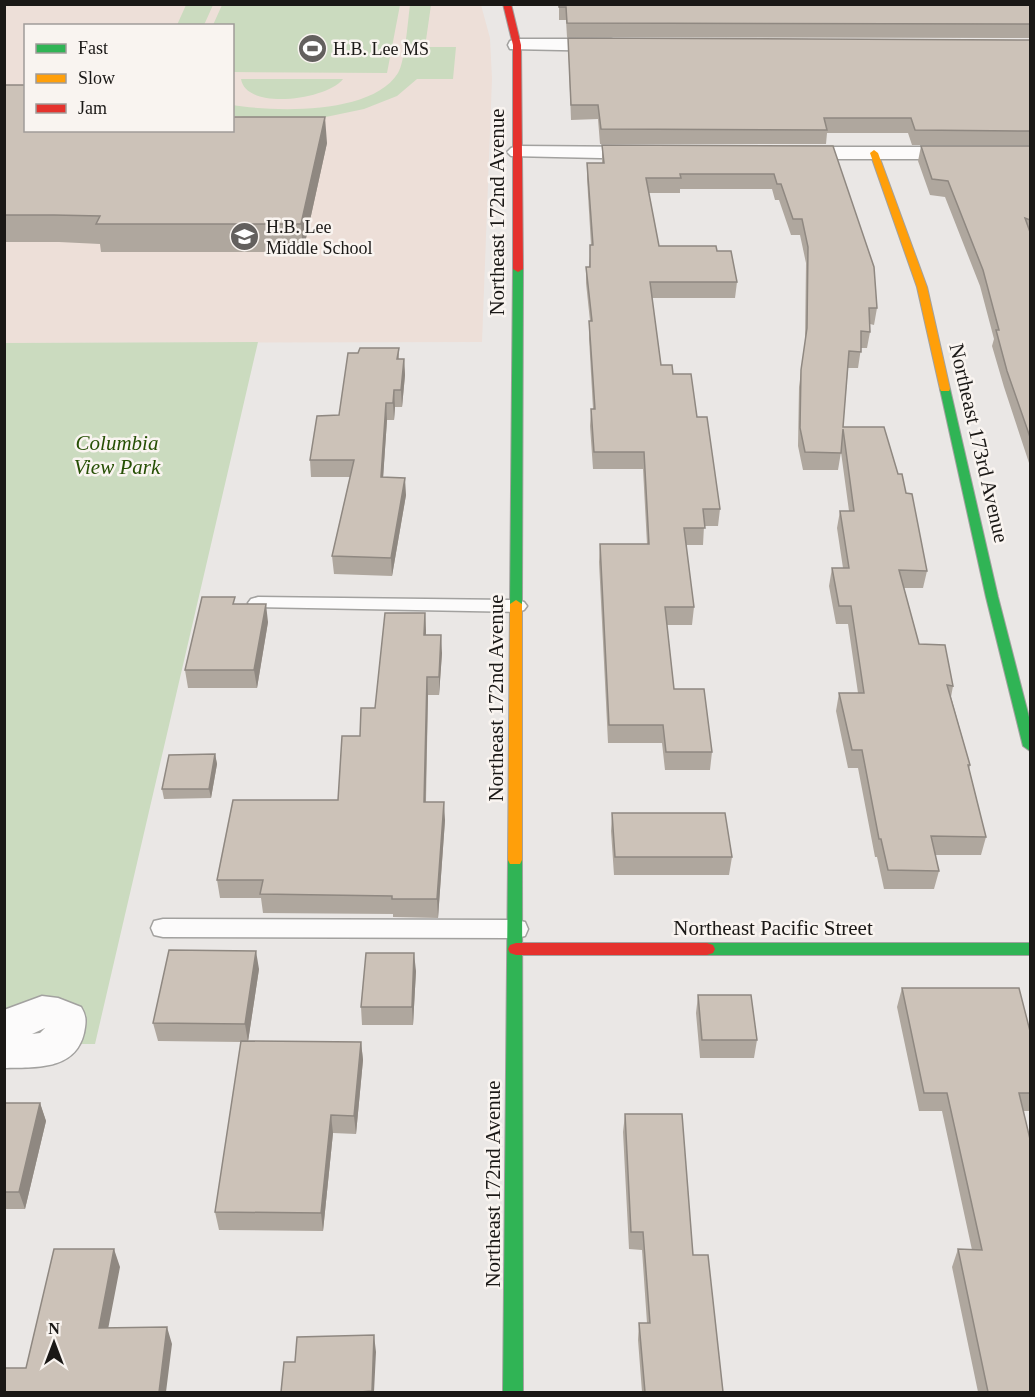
<svg xmlns="http://www.w3.org/2000/svg" width="1035" height="1397" viewBox="0 0 1035 1397" font-family="Georgia,serif">
<style>
.education{fill:#eddfd8;fill-rule:evenodd}
.green{fill:#cbdbbf}
.lines{fill:none;stroke-linecap:round;stroke-linejoin:round}
.lane-casing{stroke:#a2a19f;stroke-width:3}
.street-casing{stroke:#a2a19f;stroke-width:3}
.fast-casing{stroke:#a2a19f;stroke-width:2}
.slow-casing{stroke:#a2a19f;stroke-width:2}
.jam-casing{stroke:#a2a19f;stroke-width:2}
.lane{fill:#fcfbfb;fill-rule:evenodd}
.street{fill:#fcfbfb;fill-rule:evenodd}
.fast{fill:#30b455;fill-rule:evenodd}
.slow{fill:#ff9f0a;fill-rule:evenodd}
.jam{fill:#e5322d;fill-rule:evenodd}
.wall{fill:#afa79e}
.shaded-wall{fill:#8f8881}
.building{fill:#ccc2b8;stroke:#8f8881;stroke-width:1.5}
.labels{text-anchor:middle;dominant-baseline:central;stroke-width:5;stroke-linejoin:round;paint-order:stroke}
.far-poi-label{font-size:18px;fill:#1a1816;stroke:#f9f4f0;text-anchor:start}
.street-label{font-size:21px;fill:#1a1816;stroke:#f9f4f0}
.park-label{font-size:21px;font-style:italic;fill:#264f04;stroke:#f9f4f0}
</style>
<rect width="100%" height="100%" fill="#eae7e5"/>
<path class="education" d="M4 5H481L490 38 492 79 482 342 5 343ZM26 26H232V130H26Z"/>
<path class="green" d="M186 5H213L204 25H177Z
M222 5H400L387 73 233 72 232 26 213 25Z
M410 5H431L425 47H456L453 79H417L397 96 364 109 321 118 274 120 233 116 232 105C275 112 372 115 398 73 405 62 408 19 410 5Z
M241 79H343C327 100 246 111 241 79Z
M258 342 95 1044H5L4 343Z"/>
<g class="lines">
<defs>
<path id="lane" d="M258 597 517 600 524 602 527 606 524 610 517 612 251 607 248 603 251 599Z
M163 919 516 920 525 922 528 929 525 936 516 938 163 937 154 935 151 928 154 921Z"/>
<path id="street" d="M517 39H611L618 41 620 45 618 49 611 51 510 49 508 45 510 41Z
M518 146 645 147 652 149 656 153 652 157 645 159 511 156 507 152 511 148Z
M790 147H1030V159H790L783 157 779 153 783 149Z
M42 996 58 998 81 1007C87 1017 86 1022 84 1033 75 1071 35 1067 4 1068V1010ZM45 1028 40 1033 32 1034Z"/>
<path id="fast" d="M518 266 523 269 522 604 516 608 510 604 513 269Z
M945 386 950 389 998 597 1030 721V751L1023 746 986 597 940 389Z
M515 854 520 856 522 860 523 1392H503L508 860 510 856Z
M707 943H1030V955H707L701 953 699 949 701 945Z"/>
<path id="slow" d="M874 150 878 153 927 287 950 389 949 391H941L940 389 917 287 870 153Z
M516 600 522 604V860L520 864H510L508 860 510 604Z"/>
<path id="jam" d="M503 4H511L521 45 523 269 518 272 513 269V45Z
M516 943H707L713 945 715 949 713 953 707 955H516L510 953 508 949 510 945Z"/>
</defs>
<use href="#lane" class="lane-casing"/>
<use href="#street" class="street-casing"/>
<use href="#fast" class="fast-casing"/>
<use href="#slow" class="slow-casing"/>
<use href="#jam" class="jam-casing"/>
<use href="#lane" class="lane"/>
<use href="#street" class="street"/>
<use href="#fast" class="fast"/>
<use href="#slow" class="slow"/>
<use href="#jam" class="jam"/>
</g>
<path class="wall" d="M559 4H1030V38L567 37 566 20H559Z
M568 38 1030 40V145H912L908 133H827L826 144H600L598 119 571 120Z
M4 85 26 130 327 143 303 252H101L100 244 59 242H4Z
M602 145 833 146 877 308 874 325 870 324V332L867 348H861L858 368H848L843 427 898 474 906 493 927 571 923 588H904L919 644 953 686 951 697 970 765 969 769 986 837 981 855H935L939 871 934 889H884L877 857H875L858 768H848L836 711 839 693H858L848 624H836L829 586 832 568H843L837 528 840 511H849L841 452 838 470H803L798 446 799 387 805 342 806 263 800 235H791L779 200H775L772 189H680V193H649L659 246 717 251 737 282 735 298H652L661 365 673 374 697 417 720 509 718 526H704L703 545H686L694 607 692 625H667L674 689 712 752 710 770H665L662 743H608L599 562 600 544H647L643 469H593L590 426 591 409H593L589 338 590 321 586 283V267H589L591 245 587 178V163H602Z
M921 146H1030V466L1004 387 992 346 994 339 980 286 945 197 930 195 918 161Z
M399 348V359H404L405 375 402 407H395L394 420H387L383 477 406 495 392 576 334 574 332 556 350 477H311L310 460 339 415 358 353Z
M236 604 268 622 257 688H188L185 670Z
M425 613 426 635 442 653 439 695H428L426 802 445 820 438 918 393 917V914L263 913 261 898H220L217 880 338 800 360 736Z
M215 754 217 764 211 798 164 799 162 789Z
M612 813 732 857 729 875H614L611 831Z
M259 969 248 1041 361 1042 363 1060 356 1134 333 1133 323 1231 219 1230 215 1212 241 1042 158 1041 153 1023Z
M416 971 413 1025H362L361 1007Z
M902 988 1030 1031V1111H1023L1030 1392H978L952 1267 958 1249 972 1250 942 1111H919L897 1007Z
M698 995 757 1040 754 1058H700L696 1013Z
M4 1103H40L46 1121 25 1209H4Z
M625 1114 693 1255 723 1392H642L638 1340 639 1323H647L642 1250 629 1249 623 1132Z"/>
<path class="shaded-wall" d="M325 117 327 143 303 252 301 224Z
M404 359 405 375 402 407 401 390Z
M394 390 395 407 394 420 393 403Z
M386 403 387 420 382 494 381 477Z
M405 478 406 495 392 576 391 558Z
M266 604 268 622 257 688 254 670Z
M425 613 426 631 425 653 424 635Z
M441 635 442 653 439 695V677Z
M427 677 428 695 425 820 424 802Z
M215 754 217 764 211 798 209 789Z
M444 802 445 820 438 918 437 899Z
M256 951 259 969 248 1042 245 1024Z
M414 953 416 971 413 1025 412 1007Z
M361 1042 363 1060 356 1134 354 1116Z
M40 1103 46 1121 25 1209 19 1192Z
M331 1115 333 1133 323 1231 321 1213Z
M114 1249 120 1267 105 1345 99 1328Z
M167 1327 172 1344 166 1392H159Z
M374 1335 376 1352 374 1392H372Z"/>
<path class="building" d="M559 4H1030V24L567 23 566 7H559Z
M568 38 1030 40V131L915 130 911 118H824L827 130 601 129 598 105H571Z
M4 85H26V130H232V117H325L301 224H96L100 216 54 215H4Z
M602 145 833 146 874 267 877 308H869L870 332 861 331V352L849 351 843 427H884L898 474H902L906 493 912 494 927 571 899 570 919 644 945 645 953 686 947 685 970 765H968L986 837 931 836 939 871 888 870 881 839H879L862 750H852L839 693H864L851 606H839L832 568H849L840 511H854L843 429 841 453 805 452 800 428 801 370 807 328 808 247 802 219H793L781 184H777L774 174H680L681 178H646L659 246H716L717 251H731L737 282H650L661 365H672L673 374H691L697 417H707L720 509H703L705 528H684L694 607H665L674 689H704L712 752H666L663 725H609L600 544H649L644 452H594L591 409H595L589 321H592L586 267H590V245H593L587 163H604Z
M921 146H1030V220L1025 218 1030 232V437L1007 371 996 330H999L983 270 948 181 932 179Z
M360 348H399L397 359H404L401 390H394L393 403H386L381 477 405 478 391 558 332 556 354 460H310L317 416 339 415 348 353H358Z
M202 597H235L233 604H266L254 670H185Z
M385 613H425L424 635H441L439 677H427L424 802H444L437 899H392V896L260 894 263 880H217L233 800H338L342 736H360L361 708H375Z
M215 754 209 789H162L169 755Z
M612 813H725L732 857H615Z
M169 950 256 951 245 1024 153 1023Z
M366 953H414L412 1007H361Z
M902 988H1019L1030 1031V1093H1019L1030 1139V1392H988L958 1249 982 1250 947 1093H924Z
M698 995H751L757 1040H702Z
M241 1041 361 1042 354 1116 331 1115 321 1213 215 1212Z
M4 1103H40L19 1192H4Z
M625 1114H682L693 1255H708L723 1392H645L639 1323H650L643 1232H631Z
M54 1249H114L99 1328 167 1327 159 1392H4V1368H26Z
M374 1335 372 1391 360 1392H281L284 1362H295L297 1337Z"/>
<defs>
<symbol id="stadium-disc" viewBox="-11 -11 22 22"><circle r="9.5" fill="#63605e" stroke="#f9f4f0"/><path d="M0-5a6.5 5 0 1 0 0 10a6.5 5 0 1 0 0-10ZM-3.5-1.8h7v3.6h-7Z" fill="#fff"/></symbol>
<symbol id="school-disc" viewBox="-11 -11 22 22"><circle r="9.5" fill="#63605e" stroke="#f9f4f0"/><path d="M0-5L7-2L0 1L-7-2ZM-4 1L0 2.5L4 1V4Q0 6-4 4Z" fill="#fff"/></symbol>
</defs>
<g fill-rule="evenodd">
<use href="#stadium-disc" x="296" y="32" width="33" height="33"/>
<use href="#school-disc" x="228" y="220" width="33" height="33"/>
</g>
<g class="labels">
<g class="far-poi-label">
<text x="333" y="49">H.B. Lee MS</text>
<text x="266" y="227">H.B. Lee<tspan x="266" dy="21">Middle School</tspan></text>
</g>
<g class="street-label">
<text transform="translate(497 212) rotate(-90)">Northeast 172nd Avenue</text>
<text transform="translate(979 443) rotate(77)">Northeast 173rd Avenue</text>
<text transform="translate(496 698) rotate(-90)">Northeast 172nd Avenue</text>
<text x="773" y="928">Northeast Pacific Street</text>
<text transform="translate(493 1184) rotate(-90)">Northeast 172nd Avenue</text>
</g>
<g class="park-label">
<text x="117" y="443">Columbia<tspan x="117" dy="24">View Park</tspan></text>
</g>
</g>
<rect width="1035" height="1397" fill="none" stroke="#1a1816" stroke-width="12"/>
<rect x="24" y="24" width="210" height="108" fill="#f9f4f0" stroke="#a09c99" stroke-width="1.5"/>
<rect x="36" y="44" width="30" height="9" fill="#30b455" stroke="#a09c99" stroke-width="1.5"/>
<text x="78" y="54" font-size="18" fill="#1a1816">Fast</text>
<rect x="36" y="74" width="30" height="9" fill="#ff9f0a" stroke="#a09c99" stroke-width="1.5"/>
<text x="78" y="84" font-size="18" fill="#1a1816">Slow</text>
<rect x="36" y="104" width="30" height="9" fill="#e5322d" stroke="#a09c99" stroke-width="1.5"/>
<text x="78" y="114" font-size="18" fill="#1a1816">Jam</text>
<g transform="translate(54 1343)" stroke="#f9f4f0" stroke-width="4.5" paint-order="stroke">
<path d="M0-4.5L10 22L0 15L-10 22Z" fill="#1a1816"/>
<text y="-9" font-size="16" font-weight="bold" text-anchor="middle" fill="#1a1816">N</text>
</g>
</svg>
